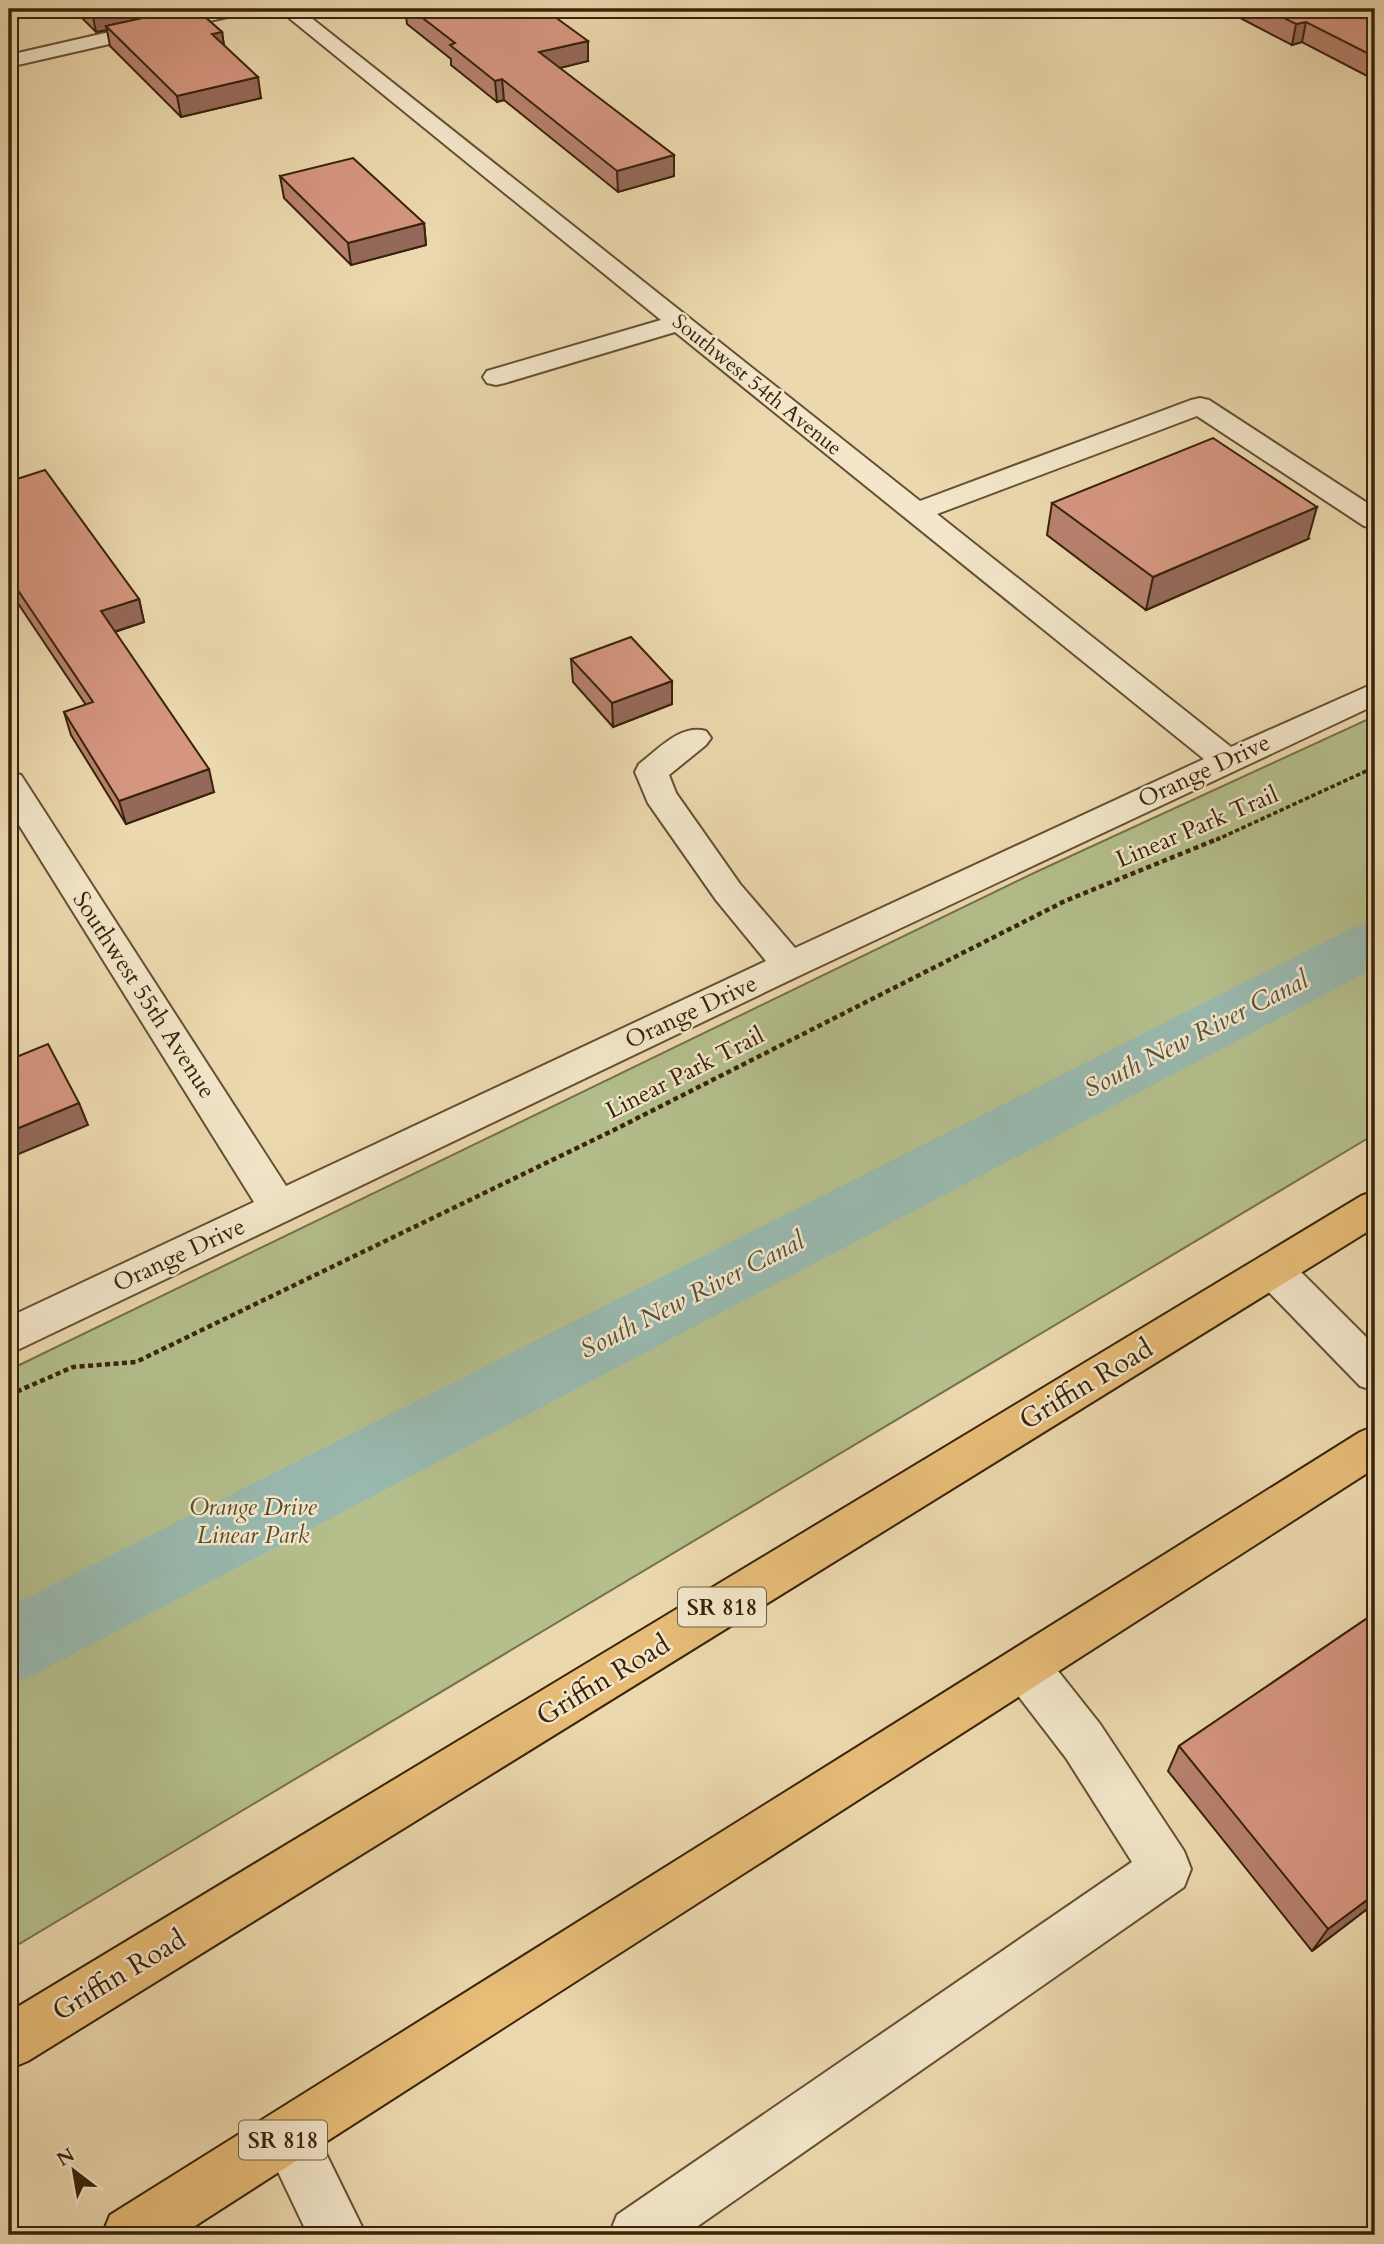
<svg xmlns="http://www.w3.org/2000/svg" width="1384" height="2244" viewBox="0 0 1384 2244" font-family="Cardo,serif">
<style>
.green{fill:#b4bf8c;stroke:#76714b;stroke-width:2}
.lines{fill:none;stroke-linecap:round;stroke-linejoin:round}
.canal{fill:#99b9af;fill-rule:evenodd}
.minor-casing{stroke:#655033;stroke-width:4}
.major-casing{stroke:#38230a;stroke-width:4}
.path-far1{stroke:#38230a;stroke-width:3.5;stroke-dasharray:4.5 2.5;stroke-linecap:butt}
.path{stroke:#38230a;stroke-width:4.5;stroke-dasharray:5 3.5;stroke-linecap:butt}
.minor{fill:#f3e6ca;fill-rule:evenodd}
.major{fill:#e6bc77;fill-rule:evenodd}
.wall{fill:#b7816e;stroke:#38230a;stroke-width:2}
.shaded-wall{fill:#95695a;stroke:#38230a;stroke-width:2}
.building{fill:#d59680;stroke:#38230a;stroke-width:2}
.labels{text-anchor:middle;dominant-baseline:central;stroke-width:5;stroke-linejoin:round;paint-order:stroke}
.far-street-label{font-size:21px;fill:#38230a;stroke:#f3e6ca}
.shield{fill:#f3e6ca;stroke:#705e44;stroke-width:2}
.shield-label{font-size:23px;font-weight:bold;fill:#38230a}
.street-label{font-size:24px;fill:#38230a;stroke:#f3e6ca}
.park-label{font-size:24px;font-style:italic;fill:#574a2a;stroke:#f3e6ca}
.water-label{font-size:26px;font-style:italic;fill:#55503c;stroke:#f3e6ca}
.near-street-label{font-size:28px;fill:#38230a;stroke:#f3e6ca}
</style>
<rect width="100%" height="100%" fill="#ecd8ae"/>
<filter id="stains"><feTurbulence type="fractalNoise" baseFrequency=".00286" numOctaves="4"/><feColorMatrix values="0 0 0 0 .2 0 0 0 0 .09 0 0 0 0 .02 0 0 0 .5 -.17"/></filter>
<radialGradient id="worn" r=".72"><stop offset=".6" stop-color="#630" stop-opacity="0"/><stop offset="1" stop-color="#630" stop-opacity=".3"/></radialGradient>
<path class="green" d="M1375 716V1134L9 1950V1370L1036 872Z"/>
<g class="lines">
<path class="canal" d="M1375 921V968L37 1673 9 1684V1607L1354 927Z"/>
<defs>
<path id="minor" d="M210 9H246L243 13 236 15 9 67V55Z
M278 9H300L920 501 1191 400 1200 398 1209 400 1375 508V528L1364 526 1197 416 937 514 1231 747 1375 683V705L803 974 9 1354V1317L254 1202 9 809V772L21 775 286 1186 766 961 716 900 648 803 635 772 639 764C659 749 680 724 706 731L711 738 706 745 669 775 676 793 740 884 795 948 1204 759 675 332 505 383 496 385 487 383 483 377 487 371 661 320Z
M1273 1253 1287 1258 1375 1346V1391L1360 1386 1259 1282 1253 1270 1259 1258Z
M1026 1646 1043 1652 1100 1724 1184 1851 1191 1869 1184 1887 685 2235H609L617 2215 1132 1862 1066 1758 1009 1684 1002 1668 1009 1652Z
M289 2108 308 2117 366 2235H308L261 2136 270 2117Z"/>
<path id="major" d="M1375 1191V1227L28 2061 9 2069V2012L1361 1196Z
M1375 1426V1468L181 2235H102L110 2215 1360 1432Z"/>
</defs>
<use href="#minor" class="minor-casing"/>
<use href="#major" class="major-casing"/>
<path class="path-far1" d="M1216 840 1375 767"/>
<path class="path" d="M9 1395 73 1367 136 1362 614 1130 1065 901 1220 838"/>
<use href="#minor" class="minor"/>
<use href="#major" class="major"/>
</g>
<path class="wall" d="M73 9H196L222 32 224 46 261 98 181 117 110 46 107 30 96 32Z
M405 9H544L588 61 559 68 674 155V176L618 192 504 100 497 102 451 65V59L407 24Z
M1223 9H1375V80L1302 42 1292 45Z
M280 176 424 223 426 245 351 265 284 198Z
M9 466 17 479 139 599 144 622 115 632 214 792 126 824 71 735 64 712 86 705 9 590Z
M1052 503 1308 539 1146 610 1047 535Z
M571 659 672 681V704L613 727 573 682Z
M1375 1613V1903L1312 1951 1168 1771 1179 1746Z"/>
<path class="shaded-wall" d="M107 9H186L106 26 107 30 96 32 92 12Z
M1306 22 1302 42 1292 45 1296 24Z
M222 32 225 53 212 34Z
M588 41V61L540 73 539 52Z
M258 77 261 98 181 117 177 96Z
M502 79 504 100 497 102 495 81Z
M674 155V176L618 192 617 171Z
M424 223 426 245 351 265 348 243Z
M1317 507 1308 539 1146 610 1153 577Z
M139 599 144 622 107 634 101 611Z
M672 681V704L613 727 612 703Z
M209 769 214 792 126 824 119 801Z
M79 1103 88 1125 9 1158V1132Z
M1375 1894V1903L1312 1951 1328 1929Z"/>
<path class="building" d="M89 9H107L92 12Z
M184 9H196L222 32 212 34 258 77 177 96 106 26Z
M411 9H544L588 41 539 52 674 155 617 171 502 79 495 81 450 45 455 43Z
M1266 9H1375V57L1306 22 1296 24Z
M353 158 424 223 348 243 280 176Z
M1213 438 1317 507 1153 577 1052 503Z
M9 466 17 479 45 470 139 599 101 611 209 769 119 801 64 712 93 702 9 577Z
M631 637 672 681 612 703 571 659Z
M48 1044 79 1103 9 1132V1060Z
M1375 1613V1894L1328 1929 1179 1746Z"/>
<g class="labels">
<g class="far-street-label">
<text transform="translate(757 385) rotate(39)">Southwest 54th Avenue</text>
</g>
<g class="shield">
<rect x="678" y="1587.5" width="88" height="39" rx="5"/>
<rect x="239" y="2120.5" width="88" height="39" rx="5"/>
</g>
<g class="shield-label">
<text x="722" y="1607">SR 818</text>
<text x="283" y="2140">SR 818</text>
</g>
<g class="street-label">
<text transform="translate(1204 771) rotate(-25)">Orange Drive</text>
<text transform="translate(1197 827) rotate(-23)">Linear Park Trail</text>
<text transform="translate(144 995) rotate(57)">Southwest 55th Avenue</text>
<text transform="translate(691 1012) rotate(-25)">Orange Drive</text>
<text transform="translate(685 1073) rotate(-27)">Linear Park Trail</text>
<text transform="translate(179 1255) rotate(-25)">Orange Drive</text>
</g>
<g class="park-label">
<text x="253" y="1507">Orange Drive<tspan x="253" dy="28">Linear Park</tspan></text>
</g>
<g class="water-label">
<text transform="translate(1196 1034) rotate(-27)">South New River Canal</text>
<text transform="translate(692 1295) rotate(-27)">South New River Canal</text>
</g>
<g class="near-street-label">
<text transform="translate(1086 1384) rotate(-31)">Griffin Road</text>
<text transform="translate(603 1680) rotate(-31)">Griffin Road</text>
<text transform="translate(119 1975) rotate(-31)">Griffin Road</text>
</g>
</g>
<rect width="1384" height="2244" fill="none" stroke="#ecd8ae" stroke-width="35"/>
<rect x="10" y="10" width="1363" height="2223" fill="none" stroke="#38230a" stroke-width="3.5"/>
<rect x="18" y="18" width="1349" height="2209" fill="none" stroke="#38230a" stroke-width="2"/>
<g transform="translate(74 2171) rotate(329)" stroke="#f3e6ca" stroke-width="5" paint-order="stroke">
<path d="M0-5L12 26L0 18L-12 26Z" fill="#38230a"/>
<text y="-10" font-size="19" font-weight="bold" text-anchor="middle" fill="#38230a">N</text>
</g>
<rect width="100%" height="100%" filter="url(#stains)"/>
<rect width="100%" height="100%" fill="url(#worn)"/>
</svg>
